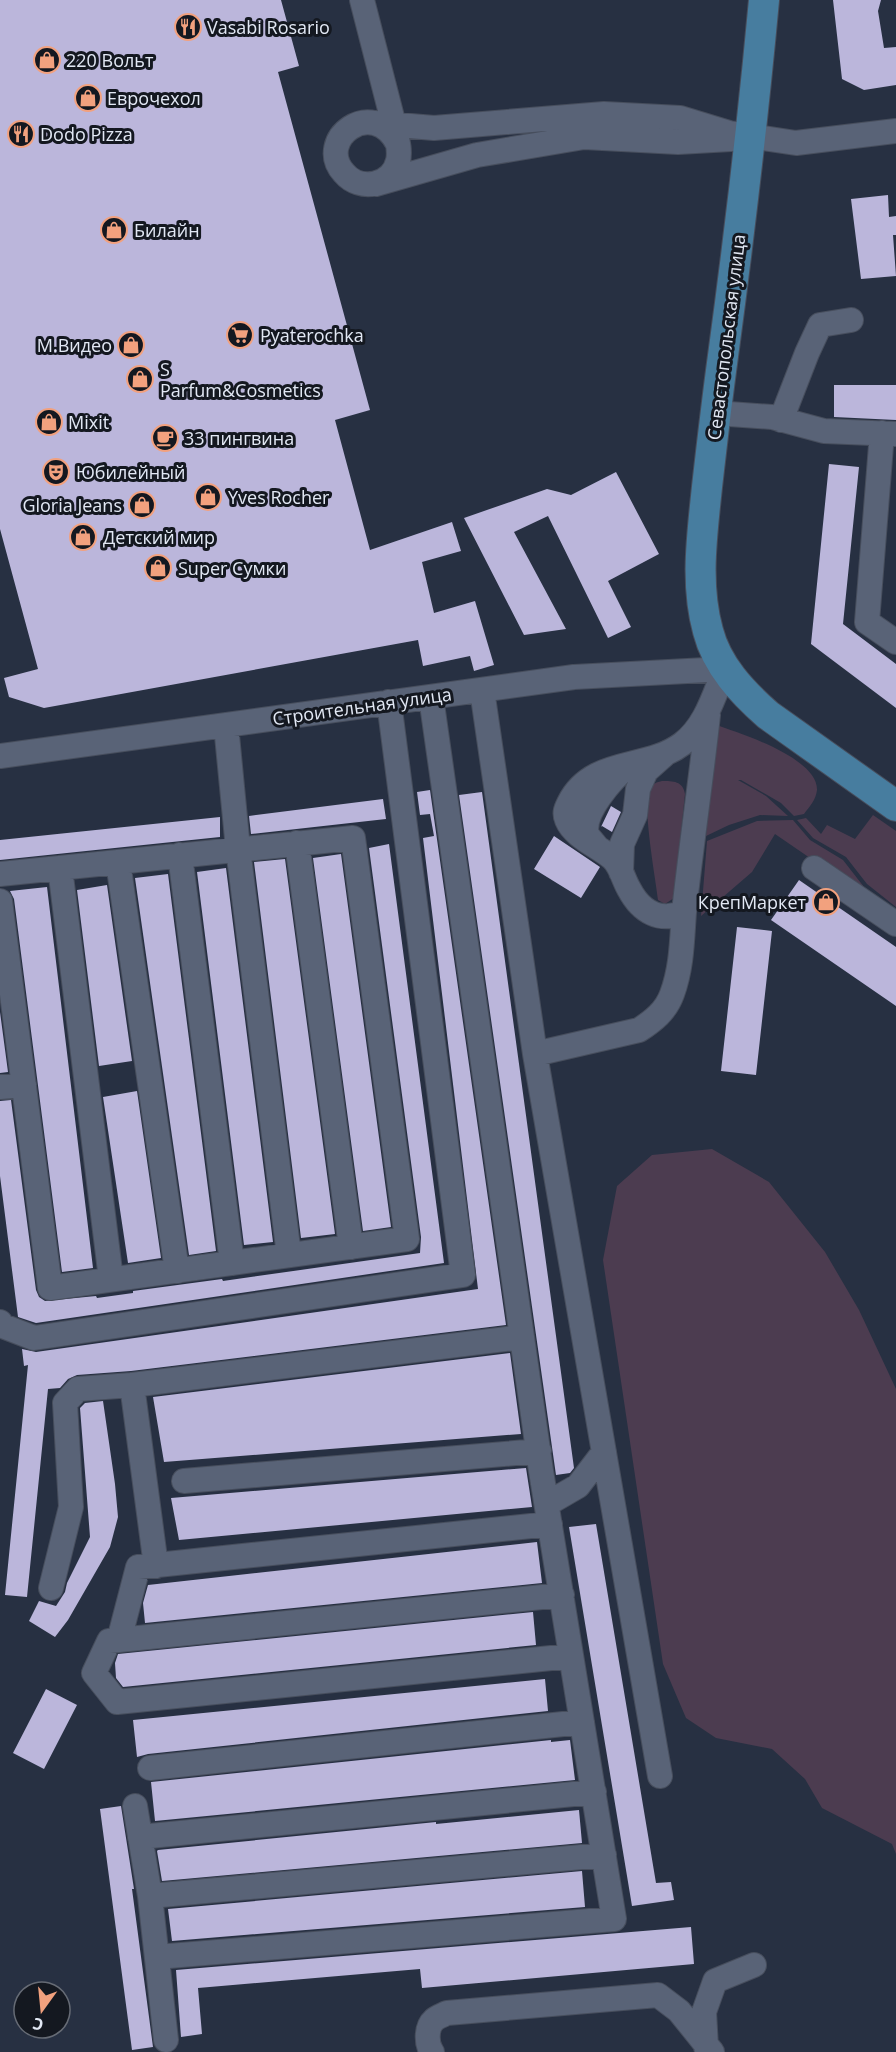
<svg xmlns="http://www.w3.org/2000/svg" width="896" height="2052" viewBox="0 0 896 2052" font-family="'Open Sans',sans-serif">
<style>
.green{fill:#4c3c50}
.building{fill:#bbb6db}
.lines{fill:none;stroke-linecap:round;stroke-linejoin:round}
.minor-casing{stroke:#474e5d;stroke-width:26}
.major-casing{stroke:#474e5d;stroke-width:32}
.minor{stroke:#596377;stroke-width:24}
.major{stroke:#477d9f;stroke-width:30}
.labels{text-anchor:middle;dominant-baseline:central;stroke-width:6;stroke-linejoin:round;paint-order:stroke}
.poi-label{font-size:18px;fill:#e2e8f4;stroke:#141820;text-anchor:start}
.street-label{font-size:18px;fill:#e2e8f4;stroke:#141820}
</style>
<rect width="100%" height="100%" fill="#273042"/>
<path class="green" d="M716 725C740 733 818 758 817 790 816 800 809 807 804 814L794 816 781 803 741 780H738L766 796 788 816 760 815 729 825 706 836Z
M662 781C673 781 683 781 685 794L674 898 665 904 658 900C656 880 641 801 650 788 652 784 657 782 662 781Z
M873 815 896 831V907L867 884 846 857 813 838 797 820 806 818 821 834 827 825 855 839Z
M793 820 810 840 843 860 864 887 896 911V917L775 834 752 872 701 916 707 841 757 821Z
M712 1149 769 1182 825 1252 859 1310 896 1389V1854L892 1844 822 1808 805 1779 772 1749 716 1738 686 1718 663 1664 603 1260 617 1186 652 1155Z"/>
<path class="building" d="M0 0H281L299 66 278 72 370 410 335 420 370 550 452 522 461 551 422 562 434 613 475 601 494 665 474 671 470 656 423 666 418 640 44 708 9 697 4 678 38 669 0 529Z
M833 0H881L878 11 884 48 896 47V85L864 90 842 79Z
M888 195 889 217 896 216V235H893L896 276 861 279 851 199Z
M834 385H896V420L834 417Z
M829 464 859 467 843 624 896 664V708L811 644Z
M616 472 659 554 608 581 631 627 608 638 548 516 514 532 566 629 524 635 464 518 547 489 571 495Z
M430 790 506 1325 131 1371 77 1375 68 1379 60 1388 48 1389 27 1597 5 1595 28 1365 24 1366 22 1349 36 1352 478 1289 423 838 434 836 430 814 420 815 417 792Z
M482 792 574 1468 570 1473 556 1475 459 795Z
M383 799 386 819 251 834 249 816Z
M611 806 621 812 612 832 602 826 601 827Z
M220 817V837L0 860V840Z
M554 836 600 867 581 898 534 869Z
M389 844 444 1263 36 1323 18 1317 0 1176V1101L11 1100 36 1290 39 1297 45 1301 96 1296 97 1298 133 1293V1291L222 1279 223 1281 420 1253 421 1237 369 848Z
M341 854 391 1227 363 1231 313 858Z
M285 859 335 1234 301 1238 254 862Z
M226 868 273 1242 244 1245 197 872Z
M168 874 216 1251 189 1255 135 878Z
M799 880 896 947V1006L771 920Z
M107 885 132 1061 99 1066 77 890Z
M47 887 93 1268 62 1272 14 899 10 891Z
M737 927 772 931 756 1075 721 1071Z
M0 1012 8 1072 0 1073Z
M137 1091 161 1258 128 1263 103 1097Z
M510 1353 521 1434 164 1462 153 1397Z
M103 1401 115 1484 118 1517 110 1547 68 1620 55 1637 29 1621 39 1601 56 1606 65 1592 67 1583 90 1537 80 1408 85 1403Z
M526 1468 532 1507 179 1540 171 1498Z
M596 1524 656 1883 671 1882 674 1900 632 1906 569 1527Z
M537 1542 542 1583 145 1623 143 1603 148 1585Z
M533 1612 536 1645 123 1687 116 1678 115 1663 118 1654Z
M545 1679 548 1711 148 1754 137 1757 133 1720Z
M46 1689 77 1705 44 1769 13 1753Z
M551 1740V1742L570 1740 575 1780 155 1821 151 1782Z
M121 1806 134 1889H132L153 2047 132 2050 100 1809Z
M579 1810 582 1843 162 1881 157 1851 158 1850 436 1822V1824Z
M582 1871 585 1907 172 1941 168 1909Z
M691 1927 694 1964 422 1988 420 1969 198 1988 202 2034 181 2037 176 1970Z"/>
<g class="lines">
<defs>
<path id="minor" d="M362 0 394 125C396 136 401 149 398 161 392 186 360 192 344 173 314 140 373 95 398 144
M375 123 434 128 604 114 680 118 729 133 796 143 896 131
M376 184 477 155 584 137 678 142 731 139
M715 413 772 417 824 431 896 434
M781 420 807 353 820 325 851 320
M882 433 867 622 896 642
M482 690 535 1054 660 1776
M226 725 238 849 289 1255
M0 756 574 677 725 669C714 695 706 726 682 744 646 771 592 757 569 803 566 809 564 813 567 820 574 837 598 846 612 858 621 866 623 879 629 889 641 912 660 923 684 912
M297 843 351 1247
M597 847 587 835C581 813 613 778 629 765
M180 855 232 1263
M118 862 177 1271
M60 868 111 1279
M814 868 896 924
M621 872 622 844 635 815 638 789 646 771 664 755
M0 874 353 838 407 1239 50 1288 0 901
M535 1054 639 1030C653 1021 666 1011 672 994 682 967 682 939 684 912 691 846 701 781 708 715
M0 1087 24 1085
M0 1322V1325L34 1338 463 1275 389 702
M184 1481 539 1451
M547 1504 578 1486 604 1452
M156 1566 132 1385 522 1337
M51 1588 71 1507 65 1403 78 1389 132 1385
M562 1595 109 1641 94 1673 117 1702 571 1656
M119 1640 138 1567 550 1524
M150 1768 582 1722
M135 1806 150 1896 166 2040
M140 1837 594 1792
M150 1896 604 1855
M157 1957 614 1919 541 1471 431 697
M706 2047 704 2012 715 1981 754 1965
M432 2052C426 2044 426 2027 434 2020 437 2017 443 2015 447 2013L658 1995 679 2011 712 2052"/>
<path id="major" d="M764 0C753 119 739 238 723 356 717 400 712 443 707 487 702 536 695 584 708 631 717 666 742 692 768 715L896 806"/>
</defs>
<use href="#minor" class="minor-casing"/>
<use href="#major" class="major-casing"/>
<use href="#minor" class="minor"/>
<use href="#major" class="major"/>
</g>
<defs>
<symbol id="restaurant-ring" viewBox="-11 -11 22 22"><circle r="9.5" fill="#141820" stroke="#f2a17e" stroke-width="1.5"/><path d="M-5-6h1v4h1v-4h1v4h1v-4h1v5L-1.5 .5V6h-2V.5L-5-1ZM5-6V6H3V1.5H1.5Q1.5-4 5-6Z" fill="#f2a17e"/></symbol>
<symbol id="shop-ring" viewBox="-11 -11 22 22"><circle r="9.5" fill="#141820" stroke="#f2a17e" stroke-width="1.5"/><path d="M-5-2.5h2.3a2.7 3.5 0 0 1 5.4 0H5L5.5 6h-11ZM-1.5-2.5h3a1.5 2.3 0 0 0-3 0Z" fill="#f2a17e"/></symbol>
<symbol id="supermarket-ring" viewBox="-11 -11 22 22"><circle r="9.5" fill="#141820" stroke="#f2a17e" stroke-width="1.5"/><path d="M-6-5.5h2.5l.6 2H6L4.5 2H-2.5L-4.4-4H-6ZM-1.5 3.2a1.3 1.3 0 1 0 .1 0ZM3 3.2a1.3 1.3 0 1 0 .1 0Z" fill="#f2a17e"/></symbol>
<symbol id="cafe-ring" viewBox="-11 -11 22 22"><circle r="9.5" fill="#141820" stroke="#f2a17e" stroke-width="1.5"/><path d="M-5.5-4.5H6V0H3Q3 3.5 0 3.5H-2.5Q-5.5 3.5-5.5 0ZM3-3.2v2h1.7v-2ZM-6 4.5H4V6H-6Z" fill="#f2a17e"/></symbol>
<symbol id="theatre-ring" viewBox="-11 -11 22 22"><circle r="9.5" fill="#141820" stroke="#f2a17e" stroke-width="1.5"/><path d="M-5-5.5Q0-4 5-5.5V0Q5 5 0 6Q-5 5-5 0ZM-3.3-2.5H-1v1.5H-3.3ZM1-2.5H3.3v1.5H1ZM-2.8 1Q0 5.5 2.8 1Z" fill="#f2a17e"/></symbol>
</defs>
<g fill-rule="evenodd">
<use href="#restaurant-ring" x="173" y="12" width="30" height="30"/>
<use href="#shop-ring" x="32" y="45" width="30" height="30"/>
<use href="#shop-ring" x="73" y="83" width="30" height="30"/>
<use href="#restaurant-ring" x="6" y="119" width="30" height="30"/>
<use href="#shop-ring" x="99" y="215" width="30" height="30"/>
<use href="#supermarket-ring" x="225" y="320" width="30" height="30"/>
<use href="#shop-ring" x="116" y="330" width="30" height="30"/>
<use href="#shop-ring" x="125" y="364" width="30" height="30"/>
<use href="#shop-ring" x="34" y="407" width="30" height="30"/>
<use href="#cafe-ring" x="150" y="423" width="30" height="30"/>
<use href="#theatre-ring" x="41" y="457" width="30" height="30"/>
<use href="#shop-ring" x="193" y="482" width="30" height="30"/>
<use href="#shop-ring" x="127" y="490" width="30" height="30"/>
<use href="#shop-ring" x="68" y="522" width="30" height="30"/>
<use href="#shop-ring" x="143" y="553" width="30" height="30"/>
<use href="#shop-ring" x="811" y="887" width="30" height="30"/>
</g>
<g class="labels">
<g class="poi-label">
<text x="207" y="27">Vasabi Rosario</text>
<text x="66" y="60">220 Вольт</text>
<text x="107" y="98">Еврочехол</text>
<text x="40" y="134">Dodo Pizza</text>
<text x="134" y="230">Билайн</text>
<text x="260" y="335">Pyaterochka</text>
<text x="112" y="345" text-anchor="end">М.Видео</text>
<text x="160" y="369">S<tspan x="160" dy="21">Parfum&amp;Cosmetics</tspan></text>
<text x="68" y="422">Mixit</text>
<text x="184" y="438">33 пингвина</text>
<text x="76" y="472">Юбилейный</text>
<text x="228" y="497">Yves Rocher</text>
<text x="122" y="505" text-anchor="end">Gloria Jeans</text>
<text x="103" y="537">Детский мир</text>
<text x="178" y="568">Super Сумки</text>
<text x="806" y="902" text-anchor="end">КрепМаркет</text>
</g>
<g class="street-label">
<text transform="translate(726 337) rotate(-83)">Севастопольская улица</text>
<text transform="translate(362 706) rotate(-8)">Строительная улица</text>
</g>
</g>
<g transform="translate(42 2010) rotate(195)"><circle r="28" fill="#141820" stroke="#666b75" stroke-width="1.5"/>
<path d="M0-4.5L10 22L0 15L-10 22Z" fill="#f2a17e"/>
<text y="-9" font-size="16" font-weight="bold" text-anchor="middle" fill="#e2e8f4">С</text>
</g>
</svg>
